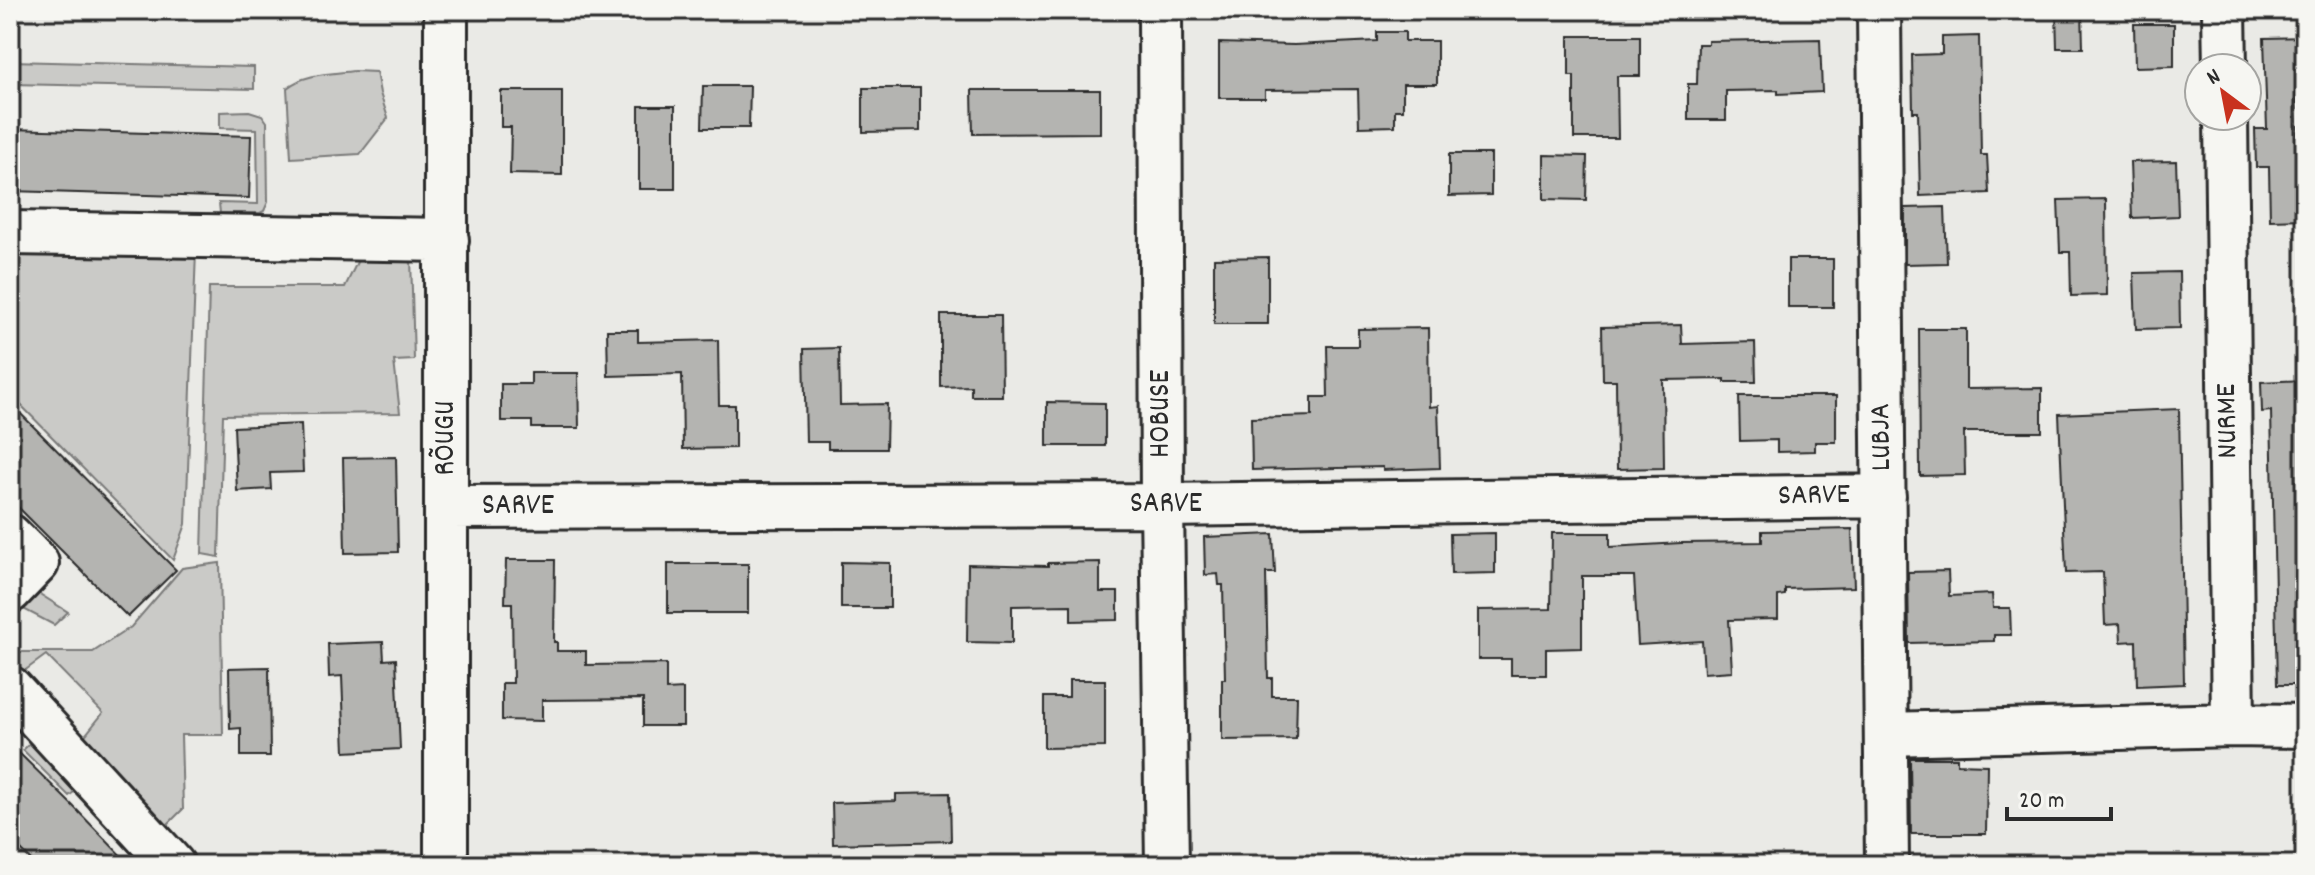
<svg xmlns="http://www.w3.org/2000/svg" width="2315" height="875" viewBox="0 0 2315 875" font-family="Dekko,sans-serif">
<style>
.green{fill:#cacac7;stroke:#7a7a79;stroke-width:2}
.building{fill:#b4b4b1;stroke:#2b2b2b;stroke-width:2}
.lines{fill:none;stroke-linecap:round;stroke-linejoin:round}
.minor-casing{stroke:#2b2b2b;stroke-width:48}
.minor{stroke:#f6f6f2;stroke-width:42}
.labels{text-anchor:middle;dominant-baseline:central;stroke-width:7;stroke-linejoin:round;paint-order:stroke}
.street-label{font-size:30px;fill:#2b2b2b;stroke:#f6f6f2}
</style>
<rect width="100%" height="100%" fill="#eaeae6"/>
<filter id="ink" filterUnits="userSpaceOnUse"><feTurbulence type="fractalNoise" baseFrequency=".0125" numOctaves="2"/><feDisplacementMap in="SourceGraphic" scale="16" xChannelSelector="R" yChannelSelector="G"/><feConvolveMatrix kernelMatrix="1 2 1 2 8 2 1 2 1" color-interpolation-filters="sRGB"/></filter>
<g filter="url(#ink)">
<path class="green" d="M10 61 254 67V89L10 84Z
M354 71 376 72 380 93 388 118 360 154 291 158 287 88C305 73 331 74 354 71Z
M249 111 262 115 267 122 268 202 264 211 260 213H220L219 203 258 204 257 129 220 128V112Z
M10 249 196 251 186 524 173 560 10 394Z
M411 257 414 360 394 361 400 413 223 415 219 557 202 554 209 287H345L359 258Z
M220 563 223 735H181L183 809 163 829 79 743 103 713 46 655 12 680 10 678V652H93L131 627 182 568Z
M27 586 68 612 54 625 12 603Z
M33 740 80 787 69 796 23 750Z"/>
<path class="building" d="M2056 10H2082L2083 48H2057Z
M2134 24H2174V66L2135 67Z
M1377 32H1405V41H1437V84H1403V110H1395V126L1359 127 1358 89 1265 90V98H1219V43L1294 45 1377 41Z
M1569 36H1640V76H1617L1618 138H1574V76H1569Z
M1979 36 1981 155H1987L1989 193 1920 196 1918 112H1913L1912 55 1942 54V37Z
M2305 37V79H2296L2298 169 2305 168V219L2270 220 2269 167H2256L2255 129H2267L2264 38Z
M1820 39 1822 92 1778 94V90L1726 91V120H1688V84H1697L1698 44H1708V41Z
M703 86H750L749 128H702Z
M863 88H920V131L863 132Z
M972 90H1100V133L973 134Z
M501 91H562V175L510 174 511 127H501Z
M639 106H675V189H639Z
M10 129 251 136 249 198 10 191Z
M1449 154H1491V195L1449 196Z
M1544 155 1587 156 1586 200 1544 199Z
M2176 161 2178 216 2132 218 2130 162Z
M2106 199 2107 295 2071 296 2070 252H2060L2058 200Z
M1945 207 1947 263 1905 264V208Z
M1268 257V324H1214V258Z
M1788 259H1833V307H1788Z
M2179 272 2180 328 2136 329 2134 273Z
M941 315H1001L1002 396H971V386L941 387Z
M1681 325 1682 344 1755 342 1756 382H1725V379L1663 380 1664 468 1617 469 1616 380H1603L1602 327Z
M1428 328 1429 407 1438 406 1440 468 1383 470V467L1252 470 1251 418 1312 416V397H1328L1327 346H1358V329Z
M1919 329H1966V389L2042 388V432H1964L1965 475 1920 476Z
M607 330H638V342L718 340 719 405H735V448L683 449 682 374 608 376Z
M839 348 840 405 887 404 886 449H828V442H806L804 349Z
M531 373H578L579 428H532V421H501V384H531Z
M2305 380V685H2277L2271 411 2262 412 2261 382Z
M1739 396H1836V442H1815V451L1777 452V440L1740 441Z
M1047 402 1105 403V446H1047Z
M10 403 176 570 128 617 10 499Z
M2179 409 2184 684 2137 686 2136 641 2121 642 2120 624 2105 625 2103 572 2066 573 2059 414Z
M301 424 303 472 270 473 271 489 237 491 234 427Z
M396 457 398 552 345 553 343 458Z
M1852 529 1854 587 1785 589V595L1778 596V619L1729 620 1732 671 1704 673 1702 641 1638 645 1634 576H1582V648L1546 649V675H1511V659H1478V610L1551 609 1552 533H1610V547L1681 543 1762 542V531Z
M1495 533V573L1451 574 1450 534Z
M1273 534 1275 573H1266L1268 678H1272V696H1297L1296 739 1222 740V679H1225L1223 585H1219L1218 574 1205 575 1204 537Z
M506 560H555L554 642H557V651H586V665L666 664V690L683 689V726H643V699L542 700V721L502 720V683H513L512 603H505Z
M841 562 890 563V608H841Z
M1100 562V592H1118V620L1071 621V605L1012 606V643L967 642 968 564 1048 566V563Z
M668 564H748V613H668Z
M1948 571 1949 596 1992 594 1993 608H2010L2011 635H1994V641L1909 643 1908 572Z
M383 642 384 660 396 659 400 749 345 752 342 676 329 677 328 644Z
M269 667 270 756H241V728L230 729 229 668Z
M1069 680H1105V747L1044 748V697H1069Z
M10 744 72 805 130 865H36L10 839Z
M1910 758H1957V764L1987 765 1986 834H1911Z
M950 793 951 841 833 844 832 803 896 801V794Z"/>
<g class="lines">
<defs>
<path id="minor" d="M1160 10 1162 505 1167 865
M1879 10 1887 865
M2224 10 2225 68
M2226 116 2233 725
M10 233 447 240
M447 507 1162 505 1884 496
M10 536 37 563 10 591
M10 688 173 865
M1886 734 2233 725 2305 726
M446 865V10"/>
</defs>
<use href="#minor" class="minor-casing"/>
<use href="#minor" class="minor"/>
</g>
</g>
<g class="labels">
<g class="street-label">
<text transform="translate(1162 414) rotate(-90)">HOBUSE</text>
<text transform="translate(2229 421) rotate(-91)">NURME</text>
<text transform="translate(1883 437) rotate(-91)">LUBJA</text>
<text transform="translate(447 438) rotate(-90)">RÕUGU</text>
<text transform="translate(1814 497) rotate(-1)">SARVE</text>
<text x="1166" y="505">SARVE</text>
<text x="518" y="507">SARVE</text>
</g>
</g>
<rect width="2315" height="875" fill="none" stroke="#f6f6f2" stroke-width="40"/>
<rect x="20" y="20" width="2275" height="835" fill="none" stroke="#2b2b2b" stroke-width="3" filter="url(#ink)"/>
<g transform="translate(2223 92) rotate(328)"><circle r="38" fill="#f6f6f2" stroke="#a5a5a2" stroke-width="2"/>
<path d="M0-6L14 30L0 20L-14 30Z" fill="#c8321e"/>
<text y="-12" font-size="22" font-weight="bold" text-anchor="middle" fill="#2b2b2b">N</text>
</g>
<path d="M2007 807v12h104v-12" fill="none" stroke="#2b2b2b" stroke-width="4"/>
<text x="2019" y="807" font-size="24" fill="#2b2b2b" stroke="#f6f6f2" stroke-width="6" paint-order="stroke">20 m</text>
</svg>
